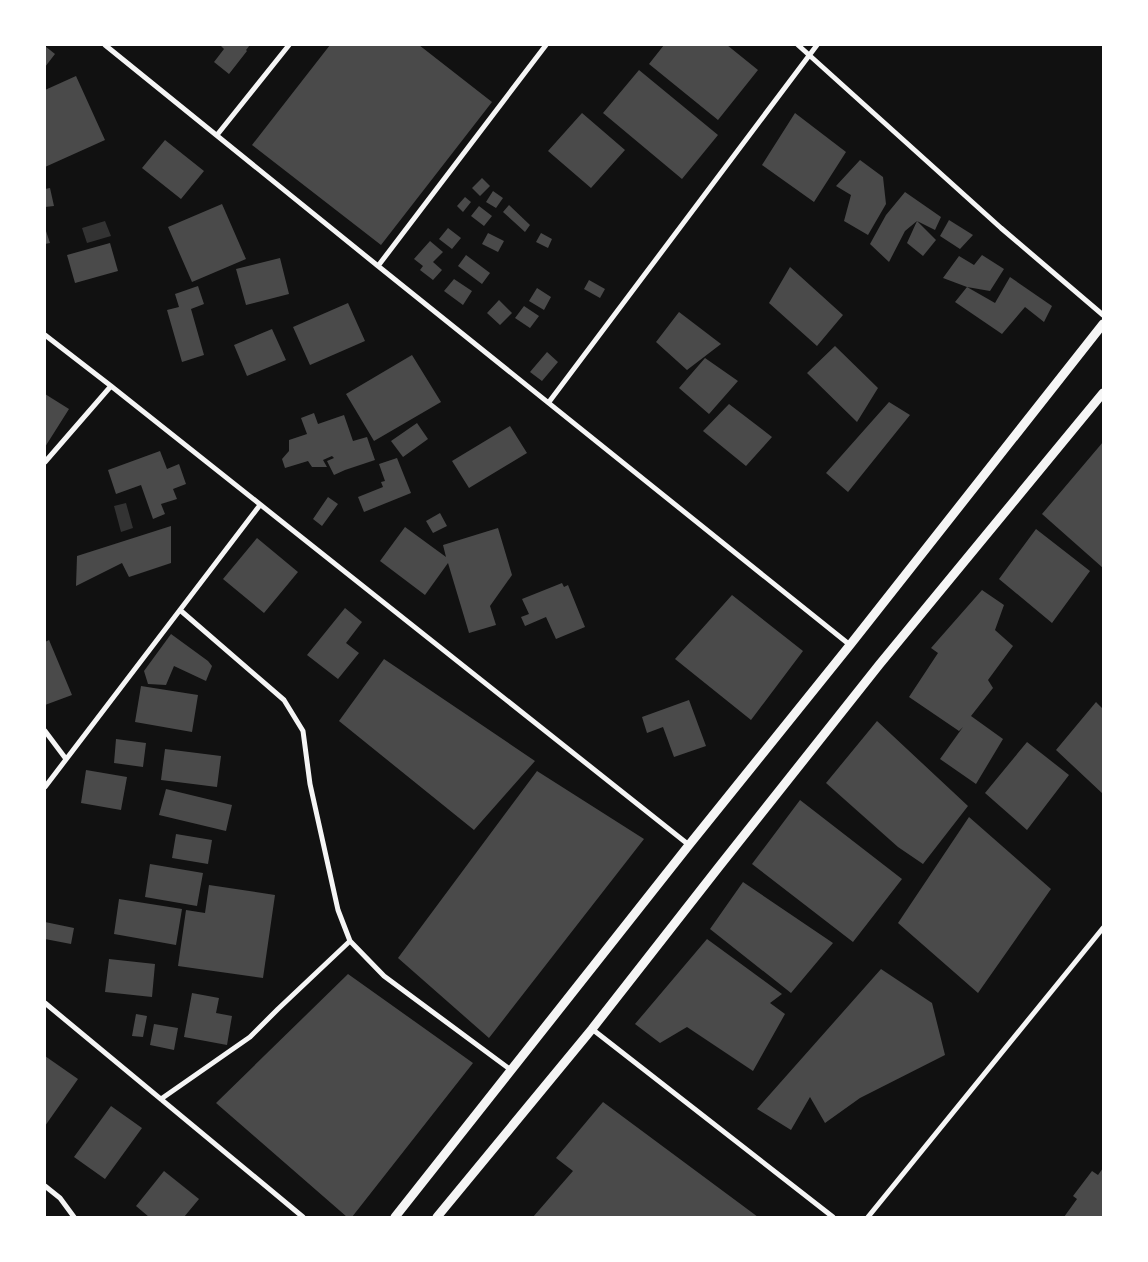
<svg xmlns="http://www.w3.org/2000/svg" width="1148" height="1262" viewBox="0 0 1148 1262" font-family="'Nunito Sans',sans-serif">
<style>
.water{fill:#333}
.building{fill:#4a4a4a}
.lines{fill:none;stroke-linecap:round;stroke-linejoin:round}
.minor{stroke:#f5f5f5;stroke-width:5}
.tertiary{stroke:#f5f5f5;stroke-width:9}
</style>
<rect width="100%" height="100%" fill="#111"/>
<path class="water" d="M105 221 111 236 87 243 82 228Z
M126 503 133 528 121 532 114 506Z"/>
<path class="building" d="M220 45H250L246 50 247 51 229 74 214 62 224 49Z
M330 45H419L492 102 381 245 252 145Z
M664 45H727L758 70 718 120 649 64Z
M45 46 55 54 45 67Z
M639 70 718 135 682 179 603 113Z
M76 76 105 140 45 167V90Z
M582 113 625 150 591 188 548 151Z
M795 113 846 152 814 202 762 165Z
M165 140 204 171 181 199 142 168Z
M860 160 883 177 886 204 868 235 844 221 851 195 836 186Z
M482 178 490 186 480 196 472 188Z
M50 188 54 206 45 207V189Z
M493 191 503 198 496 208 486 202Z
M905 192 941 217 935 230 917 221 905 231 889 262 870 244 886 215Z
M465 197 471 202 463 212 457 206Z
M222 204 246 259 192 282 168 227Z
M509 205 530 225 525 232 503 212Z
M479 206 492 216 484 226 471 216Z
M949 220 973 235 960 249 940 236Z
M917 221 936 240 923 256 907 243Z
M45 228 50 243 45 244Z
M448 228 461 238 452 249 439 239Z
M488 233 504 241 498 252 482 244Z
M541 233 552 239 548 248 536 242Z
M430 241 443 252 433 262 442 270 433 280 420 270 423 266 414 259Z
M110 243 118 271 75 283 67 255Z
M466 255 490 273 482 284 458 266Z
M982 255 1004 269 990 291 967 287 943 278 959 256 974 265Z
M280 258 289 294 246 305 236 269Z
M790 267 843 315 817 346 769 303Z
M1010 277 1052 306 1044 322 1025 307 1002 334 955 302 967 287 995 303Z
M454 279 472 291 463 305 444 291Z
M589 280 605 289 600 298 584 289Z
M198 286 204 304 191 309 204 355 182 362 167 310 179 307 175 294Z
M537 288 551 297 544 310 529 301Z
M499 300 512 313 500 325 487 313Z
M348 303 365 341 310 365 293 327Z
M524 306 539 316 530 328 515 318Z
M679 312 721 344 687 370 656 342Z
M272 329 286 360 247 376 234 345Z
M835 346 878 388 857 422 807 373Z
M547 352 558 362 542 381 530 372Z
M412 355 441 402 374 441 346 394Z
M705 358 738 381 709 414 679 388Z
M45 394 69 409 45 447Z
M889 402 910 415 848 492 826 473Z
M729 404 772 437 746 466 703 431Z
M314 413 318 424 344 415 353 441 367 437 375 460 345 470 334 475 327 461 334 458 332 456 323 460 327 467H312L308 461 285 468 282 459 289 451V440L307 434 301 418Z
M417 423 428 439 403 457 391 441Z
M510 426 527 453 469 488 452 461Z
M1103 442V568L1042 514Z
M160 451 167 469 179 464 186 484 173 489 177 499 161 504 165 514 153 519 141 485 116 494 108 470Z
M397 458 411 493 364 512 358 497 383 487 381 482 385 481 379 464Z
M328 497 338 504 322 526 313 519Z
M440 513 447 526 433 533 426 521Z
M171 526V563L129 577 122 563 76 586 77 556Z
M405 527 446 557 443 545 498 528 512 575 490 606 496 625 469 633 448 563 425 595 380 561Z
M1036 529 1090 571 1052 623 999 579Z
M257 538 298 572 264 613 223 579Z
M562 583 564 587 568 585 585 627 556 639 546 617 525 626 521 617 529 614 522 599Z
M982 590 1004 605 995 630 1013 646 988 680 993 688 971 716 1003 739 976 784 940 759 963 727 959 731 909 697 938 653 931 648Z
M732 595 803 651 751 720 675 659Z
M345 608 362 622 346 643 359 653 338 679 307 655Z
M171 634 208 661 212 666 206 681 174 666 166 685 148 684 144 671Z
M49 640 72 695 45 705V642Z
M384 659 535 761 474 830 339 721Z
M141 686 198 695 192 732 135 722Z
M689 700 706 746 674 757 663 727 647 733 642 717Z
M1096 702 1103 709V794L1056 750Z
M877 721 968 806 923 864 898 847 826 783Z
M116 739 146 743 143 767 114 763Z
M1027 742 1069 775 1027 830 985 793Z
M165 749 221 756 217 787 161 780Z
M86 770 127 777 121 810 81 803Z
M537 771 644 839 489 1038 398 958Z
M166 789 232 805 226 831 159 815Z
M800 800 902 879 853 942 752 864Z
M969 817 1051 889 978 993 898 923Z
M176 834 212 840 208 864 172 858Z
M150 864 203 873 197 906 145 897Z
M743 882 833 943 791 993 710 929Z
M209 885 275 895 263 978 178 966 186 910 205 913Z
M119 899 182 909 176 945 114 934Z
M45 922 74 928 71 944 45 939Z
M707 939 782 994 770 1003 785 1014 753 1071 687 1027 660 1043 635 1024Z
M109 959 155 964 152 997 105 992Z
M881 969 932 1003 945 1055 860 1098 825 1123 810 1097 791 1130 757 1109Z
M348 974 473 1063 352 1217H347L216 1103Z
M192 993 219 998 216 1013 232 1016 227 1045 184 1037Z
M136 1014 147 1016 143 1037 132 1036Z
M154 1024 178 1028 174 1050 150 1045Z
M45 1056 78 1079 45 1126Z
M603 1102 758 1217H533L573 1171 556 1158Z
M111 1106 142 1128 105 1179 74 1157Z
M1103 1168V1217H1064L1077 1199 1073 1196 1092 1171 1098 1175Z
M164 1171 199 1199 184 1217H149L136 1206Z"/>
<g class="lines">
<path class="minor" d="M105 45 378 266 850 645
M798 45 1001 228 1103 315
M217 135 289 45
M378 266 546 45
M45 335 111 386 689 845
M549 402 817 45
M45 462 111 386
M180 610 284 700 303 731 310 784 338 910 350 941 384 976 511 1070
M45 731 66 759
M45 787 260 505
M45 1003 303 1217
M592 1029 833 1217
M161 1099 250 1037 278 1009 350 941
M45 1186 60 1198 74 1217
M868 1217 1103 928"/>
<path class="tertiary" d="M395 1217 689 845 850 645 1103 324
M437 1217 592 1029 718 868 879 665 1103 393"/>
</g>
<rect width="1148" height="1262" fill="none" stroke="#ffffff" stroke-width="92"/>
</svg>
